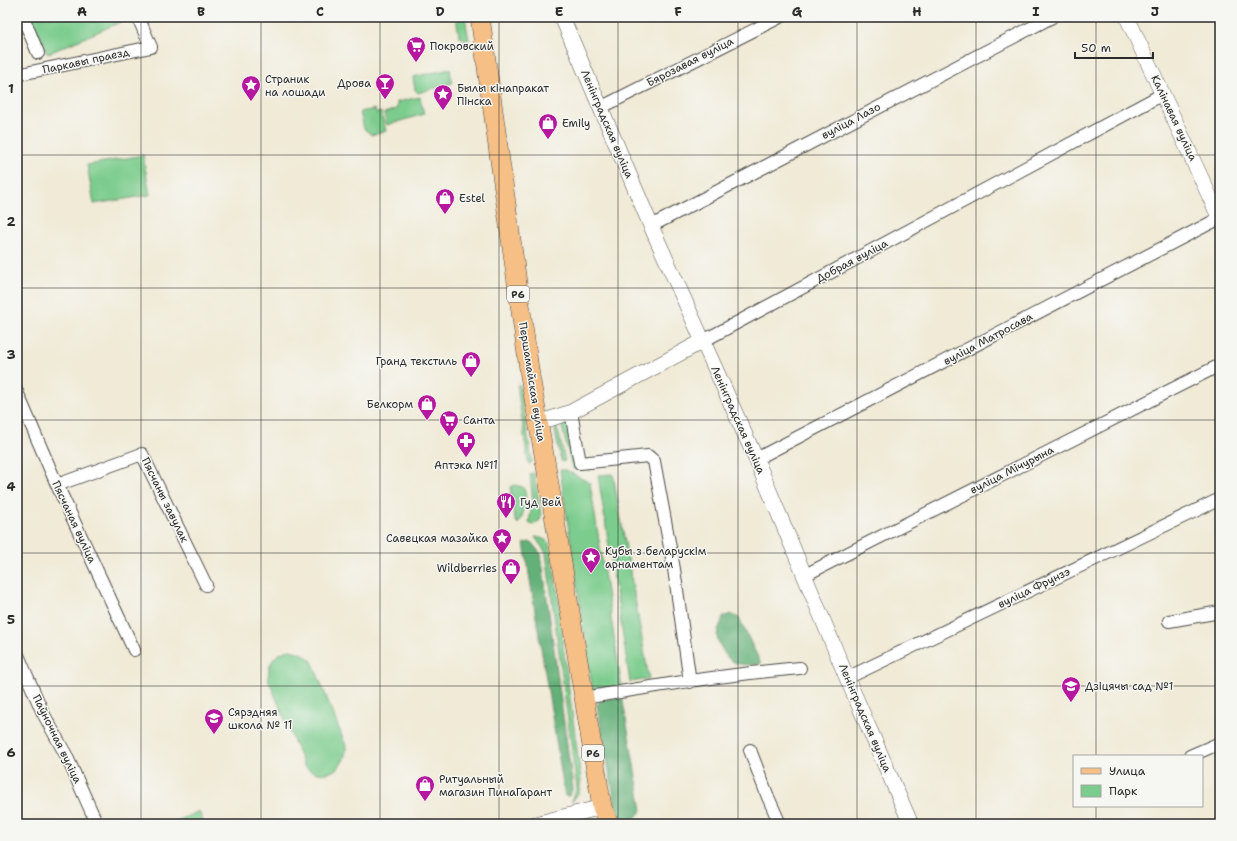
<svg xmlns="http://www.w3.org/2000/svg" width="1237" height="841" viewBox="0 0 1237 841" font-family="'Shantell Sans',sans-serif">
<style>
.green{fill:#7bcc8d;stroke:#537c5c}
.forest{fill:#64b078;stroke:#486e52}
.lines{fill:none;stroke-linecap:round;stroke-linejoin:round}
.minor-casing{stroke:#494845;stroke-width:14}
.tertiary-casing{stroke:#494845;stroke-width:16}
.primary-casing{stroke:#494845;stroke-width:20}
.minor{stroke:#fff;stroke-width:12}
.tertiary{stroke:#fff;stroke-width:15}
.primary{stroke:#f5bf86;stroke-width:19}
.grid{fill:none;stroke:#2b2b2b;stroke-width:1;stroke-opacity:0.55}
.labels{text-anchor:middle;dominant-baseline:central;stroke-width:3;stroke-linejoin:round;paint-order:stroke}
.shield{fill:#f6f6f2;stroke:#686867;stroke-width:1}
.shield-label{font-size:10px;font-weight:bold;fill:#2b2b2b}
.poi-label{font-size:11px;fill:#2b2b2b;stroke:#f6f6f2;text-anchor:start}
.street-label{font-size:11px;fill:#2b2b2b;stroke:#f6f6f2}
.neatline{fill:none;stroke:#2b2b2b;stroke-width:1.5}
.grid-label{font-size:13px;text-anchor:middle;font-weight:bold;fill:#2b2b2b}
</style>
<rect width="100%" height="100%" fill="#f6f6f2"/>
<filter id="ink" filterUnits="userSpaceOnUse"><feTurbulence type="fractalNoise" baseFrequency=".025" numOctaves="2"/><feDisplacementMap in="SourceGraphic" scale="8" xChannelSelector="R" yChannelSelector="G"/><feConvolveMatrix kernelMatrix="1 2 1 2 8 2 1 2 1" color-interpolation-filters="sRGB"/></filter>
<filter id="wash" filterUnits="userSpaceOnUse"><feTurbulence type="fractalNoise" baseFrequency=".012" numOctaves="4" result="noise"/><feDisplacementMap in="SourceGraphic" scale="16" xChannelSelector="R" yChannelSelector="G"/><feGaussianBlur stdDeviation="0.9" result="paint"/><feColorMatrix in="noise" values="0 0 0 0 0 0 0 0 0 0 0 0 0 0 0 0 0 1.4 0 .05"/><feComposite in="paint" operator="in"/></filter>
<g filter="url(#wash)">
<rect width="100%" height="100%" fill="#f0ead6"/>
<path class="green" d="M32 17H124L125 20 47 54Z
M456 17H465L469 40H465L459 36Z
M450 69 452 83 418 93 415 90 413 77Z
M420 97 424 114 387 125 384 113 397 109V102Z
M375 109 376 113 381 112 386 131 372 135 364 129 360 112Z
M143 155 150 195 94 204 87 165Z
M518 384 520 385 532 462 530 464 528 463 517 385Z
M564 422 569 425 577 466 591 467V470H577L572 468 561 423Z
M556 426 559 434 565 461 562 462 561 461 555 432Z
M560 470H566L590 483 622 688 598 691 594 690 592 687Z
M534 473 541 515 540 520 533 525 530 524 529 521 533 502 530 474Z
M613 474 649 679 630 682 598 475Z
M514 485 523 487C529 496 524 515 518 524L515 520 510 487Z
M535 537C542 538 546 539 550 545L561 615 563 645 581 780 579 792 572 802V798L577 789 546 553Z
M290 650 302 653 312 661 346 746C347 771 322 782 304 766L269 681C266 665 274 653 290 650Z
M199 811 204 824H170Z"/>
<path class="forest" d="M531 542 541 554 573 788 569 796H565L524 543Z
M731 614 739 618 761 664C743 666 729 666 721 647 719 644 717 639 717 635 718 629 721 623 723 617Z
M622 696 642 810 630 824H619L597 706 599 702 602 700Z"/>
</g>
<g filter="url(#ink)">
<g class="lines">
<defs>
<path id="minor" d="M23 17 38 53
M21 74 151 47 138 17
M600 108 780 17
M651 226 1052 17
M703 341 1163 94
M17 392 57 485 134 650
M571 412 580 463 648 456 654 461 674 569 690 682
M756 459 1220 218
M57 485 142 454 206 585
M805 575 1220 365
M1169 621 1220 612
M17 653 43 713 66 755 97 824
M847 678 1220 499
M584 698C655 686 728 674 800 668
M750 750 768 797 780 824
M1190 756 1220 743"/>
<path id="tertiary" d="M562 17 651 226 756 459 847 678 911 824
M1127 17 1220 219
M538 423 571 412 703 341
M535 824 602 807"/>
<path id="primary" d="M480 17 530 376 546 466 602 807 609 824"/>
</defs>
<use href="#minor" class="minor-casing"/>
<use href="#tertiary" class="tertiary-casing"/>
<use href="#primary" class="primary-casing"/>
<use href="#minor" class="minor"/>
<use href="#tertiary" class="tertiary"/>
<use href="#primary" class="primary"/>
</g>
</g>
<path class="grid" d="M141 17V824M261 17V824M380 17V824M499 17V824M618 17V824M738 17V824M857 17V824M976 17V824M1096 17V756M17 155H1220M17 288H1220M17 420H1220M17 553H1220M17 686H1220M1096 806V824"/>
<defs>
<symbol id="supermarket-pin" viewBox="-11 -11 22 30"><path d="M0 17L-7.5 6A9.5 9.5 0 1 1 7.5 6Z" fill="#b5179e" stroke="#f6f6f2"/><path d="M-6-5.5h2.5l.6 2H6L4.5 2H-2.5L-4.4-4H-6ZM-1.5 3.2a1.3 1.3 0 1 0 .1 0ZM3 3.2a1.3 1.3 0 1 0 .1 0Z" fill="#fff"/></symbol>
<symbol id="bar-pin" viewBox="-11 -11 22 30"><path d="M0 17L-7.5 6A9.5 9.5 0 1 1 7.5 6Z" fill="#b5179e" stroke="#f6f6f2"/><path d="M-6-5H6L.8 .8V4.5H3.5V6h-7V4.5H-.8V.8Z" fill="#fff"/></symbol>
<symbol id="sight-pin" viewBox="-11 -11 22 30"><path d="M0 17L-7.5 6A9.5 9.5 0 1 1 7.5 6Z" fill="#b5179e" stroke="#f6f6f2"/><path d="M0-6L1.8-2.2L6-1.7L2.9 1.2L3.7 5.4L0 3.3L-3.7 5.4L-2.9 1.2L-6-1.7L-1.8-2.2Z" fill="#fff"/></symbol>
<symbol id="shop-pin" viewBox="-11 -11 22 30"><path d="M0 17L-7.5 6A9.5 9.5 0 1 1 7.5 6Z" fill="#b5179e" stroke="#f6f6f2"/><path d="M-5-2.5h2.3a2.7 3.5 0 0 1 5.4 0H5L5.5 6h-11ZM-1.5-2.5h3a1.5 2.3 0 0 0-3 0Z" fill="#fff"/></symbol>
<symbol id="pharmacy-pin" viewBox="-11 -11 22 30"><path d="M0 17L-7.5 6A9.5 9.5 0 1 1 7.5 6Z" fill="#b5179e" stroke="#f6f6f2"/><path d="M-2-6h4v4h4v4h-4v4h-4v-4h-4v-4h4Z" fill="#fff"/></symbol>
<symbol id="restaurant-pin" viewBox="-11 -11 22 30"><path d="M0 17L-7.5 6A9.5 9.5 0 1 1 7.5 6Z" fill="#b5179e" stroke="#f6f6f2"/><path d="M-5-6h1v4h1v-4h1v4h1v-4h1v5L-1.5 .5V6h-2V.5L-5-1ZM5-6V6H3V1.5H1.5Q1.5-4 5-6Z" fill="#fff"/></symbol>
<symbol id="school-pin" viewBox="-11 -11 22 30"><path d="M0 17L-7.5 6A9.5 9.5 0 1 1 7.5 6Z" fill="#b5179e" stroke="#f6f6f2"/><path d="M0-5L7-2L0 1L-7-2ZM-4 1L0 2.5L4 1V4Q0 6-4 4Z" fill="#fff"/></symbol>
</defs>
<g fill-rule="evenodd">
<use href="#supermarket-pin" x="405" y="35" width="22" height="30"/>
<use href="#bar-pin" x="374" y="72" width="22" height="30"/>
<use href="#sight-pin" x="240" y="74" width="22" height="30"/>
<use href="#sight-pin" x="432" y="83" width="22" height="30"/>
<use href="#shop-pin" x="537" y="112" width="22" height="30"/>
<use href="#shop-pin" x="434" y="187" width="22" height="30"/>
<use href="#shop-pin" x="460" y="350" width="22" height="30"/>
<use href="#shop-pin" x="416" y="393" width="22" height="30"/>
<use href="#supermarket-pin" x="438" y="409" width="22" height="30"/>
<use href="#pharmacy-pin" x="455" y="430" width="22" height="30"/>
<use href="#restaurant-pin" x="495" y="491" width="22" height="30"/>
<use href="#sight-pin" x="491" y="527" width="22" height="30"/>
<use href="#sight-pin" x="580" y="546" width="22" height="30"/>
<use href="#shop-pin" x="500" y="557" width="22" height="30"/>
<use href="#school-pin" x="1060" y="675" width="22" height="30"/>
<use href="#school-pin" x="203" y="707" width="22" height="30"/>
<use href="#shop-pin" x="414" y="774" width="22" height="30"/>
</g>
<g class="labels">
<g class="shield">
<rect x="507" y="286" width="22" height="16" rx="3"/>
<rect x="582" y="745" width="22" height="16" rx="3"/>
</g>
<g class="shield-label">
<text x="518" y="294">Р6</text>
<text x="593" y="753">Р6</text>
</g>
<g class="poi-label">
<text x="430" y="46">Покровский</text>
<text x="265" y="79">Страник<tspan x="265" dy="13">на лошади</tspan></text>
<text x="371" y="83" text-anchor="end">Дрова</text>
<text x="457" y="88">Былы кінапракат<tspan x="457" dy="13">Пінска</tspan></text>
<text x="562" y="123">Emily</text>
<text x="459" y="198">Estel</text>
<text x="457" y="361" text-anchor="end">Гранд текстиль</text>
<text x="413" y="404" text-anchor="end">Белкорм</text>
<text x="463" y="420">Санта</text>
<text x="466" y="465" text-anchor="middle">Аптэка №11</text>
<text x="520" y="502">Гуд Вей</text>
<text x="488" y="538" text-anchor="end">Савецкая мазайка</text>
<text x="605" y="551">Кубы з беларускім<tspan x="605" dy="13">арнаментам</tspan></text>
<text x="497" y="568" text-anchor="end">Wildberries</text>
<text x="1085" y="686">Дзіцячы сад №1</text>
<text x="228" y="712">Сярэдняя<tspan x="228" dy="13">школа № 11</tspan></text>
<text x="439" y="779">Ритуальный<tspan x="439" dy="13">магазин ПинаГарант</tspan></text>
</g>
<g class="street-label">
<text transform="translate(86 61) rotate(-12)">Паркавы праезд</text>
<text transform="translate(690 62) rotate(-27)">Бярозавая вуліца</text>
<text transform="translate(1174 118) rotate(65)">Калінавая вуліца</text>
<text transform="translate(851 121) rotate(-28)">вуліца Лазо</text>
<text transform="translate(607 124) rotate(67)">Ленінградская вуліца</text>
<text transform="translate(852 261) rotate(-28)">Добрая вуліца</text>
<text transform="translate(988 339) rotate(-28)">вуліца Матросава</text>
<text transform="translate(532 382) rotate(81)">Першамайская вуліца</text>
<text transform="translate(738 420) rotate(66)">Ленінградская вуліца</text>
<text transform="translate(1012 470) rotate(-27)">вуліца Мічурына</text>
<text transform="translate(165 500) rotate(64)">Пясчаны завулак</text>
<text transform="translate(74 522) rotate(65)">Пясчаная вуліца</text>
<text transform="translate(1034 588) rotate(-26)">вуліца Фрунзэ</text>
<text transform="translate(865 718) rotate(67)">Ленінградская вуліца</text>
<text transform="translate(57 739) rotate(64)">Паўночная вуліца</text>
</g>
</g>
<rect width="1237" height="841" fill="none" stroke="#f6f6f2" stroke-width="44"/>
<rect x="1073" y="755" width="130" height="52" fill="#f6f6f2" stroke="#a5a5a2"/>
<rect x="1081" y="768" width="20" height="6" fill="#f5bf86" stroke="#a5a5a2"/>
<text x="1109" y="775" font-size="12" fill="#2b2b2b">Улица</text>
<rect x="1081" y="785" width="20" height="12" fill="#7bcc8d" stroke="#a5a5a2"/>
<text x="1109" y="795" font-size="12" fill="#2b2b2b">Парк</text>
<path d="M1075 52v6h78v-6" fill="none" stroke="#2b2b2b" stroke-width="2"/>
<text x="1081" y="52" font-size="12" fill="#2b2b2b" stroke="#f6f6f2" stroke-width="3" paint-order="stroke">50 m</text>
<rect x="22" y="22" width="1193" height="797" class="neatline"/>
<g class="grid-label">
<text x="82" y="16">A</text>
<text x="201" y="16">B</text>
<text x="320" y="16">C</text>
<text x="440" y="16">D</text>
<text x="559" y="16">E</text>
<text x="678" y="16">F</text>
<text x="797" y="16">G</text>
<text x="917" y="16">H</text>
<text x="1036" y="16">I</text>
<text x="1155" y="16">J</text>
<text x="11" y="93">1</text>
<text x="11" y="226">2</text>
<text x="11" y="359">3</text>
<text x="11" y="491">4</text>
<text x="11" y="624">5</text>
<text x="11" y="757">6</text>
</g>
</svg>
